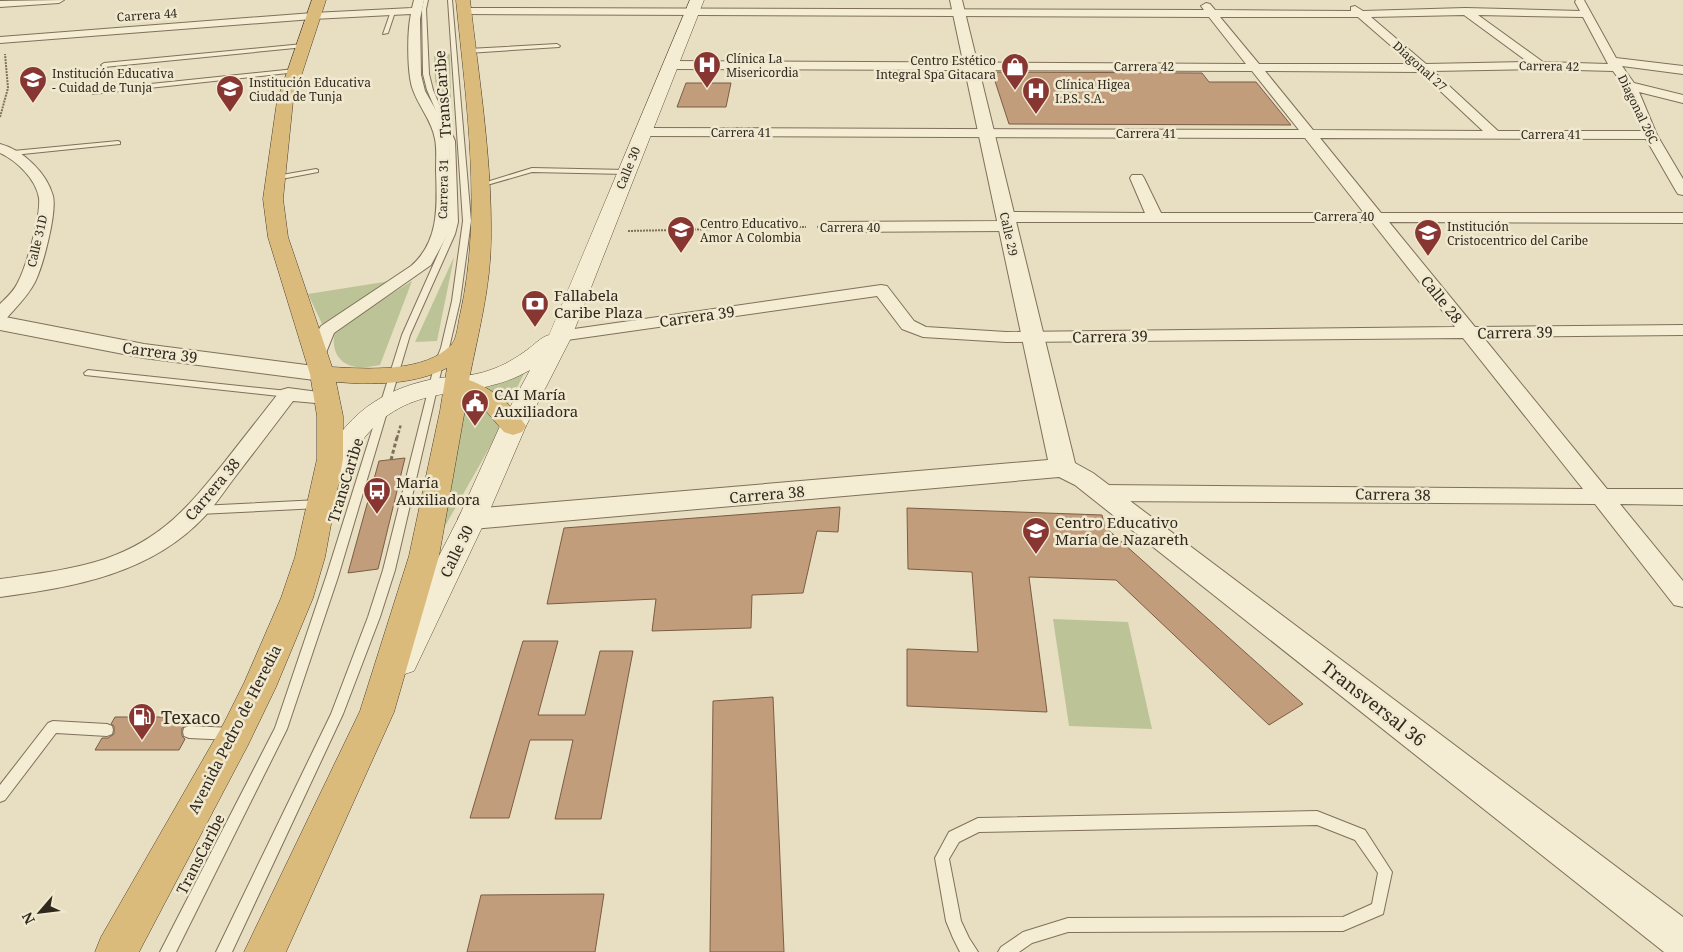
<svg xmlns="http://www.w3.org/2000/svg" width="1683" height="952" viewBox="0 0 1683 952" font-family="'Noto Serif',serif">
<style>
.green{fill:#bcc497}
.building{fill:#c29d7b;stroke:#7b5d44}
.lines{fill:none;stroke-linecap:round;stroke-linejoin:round}
.service-casing{stroke:#7f705b;stroke-width:2}
.minor-casing{stroke:#7f705b;stroke-width:2}
.tertiary-casing{stroke:#7f705b;stroke-width:2}
.secondary-casing{stroke:#61523e;stroke-width:1}
.trunk-casing{stroke:#4d3f2f;stroke-width:1}
.path-far2{stroke:#7f705b;stroke-width:2;stroke-dasharray:2 1;stroke-linecap:butt}
.path-far1{stroke:#7f705b;stroke-width:2.5;stroke-dasharray:3 2;stroke-linecap:butt}
.path{stroke:#7f705b;stroke-width:3;stroke-dasharray:4 2.5;stroke-linecap:butt}
.service{fill:#f4ecd3;fill-rule:evenodd}
.minor{fill:#f4ecd3;fill-rule:evenodd}
.tertiary{fill:#f4ecd3;fill-rule:evenodd}
.secondary{fill:#f4ecd3;fill-rule:evenodd}
.trunk{fill:#dabb7c;fill-rule:evenodd}
.labels{text-anchor:middle;dominant-baseline:central;stroke-width:5;stroke-linejoin:round;paint-order:stroke}
.far-street-label{font-size:12px;fill:#31281d;stroke:#f0e9d0}
.far-poi-label{font-size:12px;fill:#31281d;stroke:#f0e9d0;text-anchor:start}
.street-label{font-size:15px;fill:#31281d;stroke:#f0e9d0}
.poi-label{font-size:15px;fill:#31281d;stroke:#f0e9d0;text-anchor:start}
.near-street-label{font-size:18px;fill:#31281d;stroke:#f0e9d0}
.near-poi-label{font-size:18px;fill:#31281d;stroke:#f0e9d0;text-anchor:start}
</style>
<rect width="100%" height="100%" fill="#e8dec1"/>
<path class="green" d="M450 54 451 99 443 100 435 82 434 56Z
M454 257 437 341 415 342Z
M390 281 323 326 308 294Z
M412 281 380 365C372 366 363 369 356 367 336 364 330 346 336 329Z
M527 368 507 407 476 385Z
M466 402 505 420 440 535Z
M1053 619 1128 622 1152 729 1069 726Z"/>
<path class="building" d="M992 72 1202 73 1209 82H1256L1291 125 1009 124Z
M686 83H731L726 107H677Z
M405 458 378 569 348 573 379 461Z
M840 507 838 532 817 531 803 593 752 595 751 628 652 631 656 599 547 604 564 528Z
M907 508 1102 515 1105 527 1303 704 1269 725 1116 580 1029 577 1047 712 907 706V649L978 652 972 572 908 569Z
M523 641H558L538 715H585L600 651H633L601 819H555L573 740H530L509 818H470Z
M773 697 784 952H710L713 701Z
M115 717H197L193 724 182 728V736L185 739 179 750H95L102 738H108L114 734V726L111 724Z
M604 894 595 952H467L481 895Z"/>
<g class="lines">
<defs>
<path id="service" d="M424 0H428L426 9 429 74 433 90 455 141 458 222 455 234 410 335 338 577 287 729 176 952H160L275 728 326 577 402 335 447 234 450 222 449 141 427 90 423 74 422 9Z
M448 0H452L471 221 460 301 449 348 443 363 395 570 380 617 343 714 232 952H216L331 714 368 617 383 570 435 363 441 348 452 301 463 221Z
M391 11 395 12 388 33 383 34Z
M303 44 305 45V47L104 67 101 65 104 63Z
M557 44 560 46 559 47 468 53 465 51 468 49Z
M295 69 298 71 297 72 93 94 90 92 93 90Z
M118 141 120 142V144L13 155 10 153 13 151Z
M532 168 626 170 629 172 626 174 532 172 480 187 477 185Z
M316 169 318 170V172L276 180 273 178 276 176Z
M88 370 288 391 293 394 288 397 85 375 84 373Z
M319 500 324 504 319 508 199 514 195 513 194 510 195 507 199 506Z
M53 721 107 724 112 726 113 730 112 734 107 736 56 733 5 800 0 802V785L48 723Z
M189 726 232 728 237 730 238 734 237 738 232 740 189 738 184 736 183 732 184 728Z
M1317 811 1365 830 1392 872 1383 914 1343 931 1068 932 1032 943 1019 952H998L1001 947 1023 932 1068 918 1343 917 1372 904 1378 873 1355 840 1317 825 979 832 959 842 949 859 961 921 969 938 978 952H960L953 938 946 921 935 858 949 832 978 818Z"/>
<path id="minor" d="M64 0 59 3 0 7V1Z
M414 0H424L420 19 421 75 425 91 445 126 449 139 452 205 450 230 431 265 334 333 323 360 316 362 309 360 307 356 311 342 321 326 411 266C440 241 437 204 436 170 436 160 437 149 435 139 432 121 419 107 413 90 407 75 407 31 411 14L313 19 0 43V37L313 13 412 8Z
M1576 0H1584L1585 2 1616 58 1683 66V74L1622 66 1634 83 1683 95V103L1639 92 1657 135 1683 179V195L1678 194 1676 191 1646 139 1320 138 1381 213H1683V223L1389 222 1475 327 1683 325V335L1483 337 1607 489H1683V505L1620 504 1683 581V607L1674 605 1595 504 1102 501 1094 498 1091 493 1094 488 1102 485 1583 489 1463 338 1006 342 923 337 902 329 877 296 560 341 554 340 551 336 554 332 560 331 881 285 887 286 914 321 926 327 1006 332 1455 327 1372 222H1008L1012 223 1015 226 1012 229 1007 231 826 232 821 230 818 227 821 224 826 222 1004 221 1000 220 997 217 1000 214 1005 212 1145 213 1130 178 1132 175H1142L1144 178 1161 213H1364L1305 138 643 136 636 132 643 128 1299 130 1252 71 670 69 664 65 670 61 1246 64 1209 17 464 14 459 11 464 8 1204 10 1201 6 1206 3 1210 4 1215 10 1351 11V7L1355 6 1363 11 1465 8 1580 11 1575 2ZM1464 15 1528 62 1426 64 1371 17ZM1478 15 1583 17 1608 64 1543 62ZM1220 17H1358L1412 64H1259ZM1540 69 1613 71 1624 86 1642 131H1498L1433 71ZM1265 71 1420 72 1483 131 1313 130Z
M0 144C23 150 47 173 53 196 57 213 43 266 35 282 28 296 16 307 6 319L0 320V304C6 298 13 292 17 284 26 268 41 216 39 198 36 179 17 161 0 153Z
M288 388 334 394 337 398 334 402 327 404 293 401C274 426 255 451 235 477 225 490 216 504 205 516 151 574 74 587 0 597V579C35 574 72 570 105 559 164 538 189 506 227 459 245 436 263 413 281 390Z"/>
<path id="tertiary" d="M950 0H962L1075 463 1093 473 1683 917V952H1664L1075 485 1059 477 472 529 462 526 458 519 462 512 472 509 1048 460Z
M0 316 144 344 322 367 330 369 334 374 330 379 322 381 144 358 0 330Z"/>
<path id="secondary" d="M690 0H704L572 336 526 426 486 519 414 671 402 675 390 671 385 661 458 519 500 426 530 370C473 404 414 377 365 437 352 452 347 470 337 487L327 490 317 487 313 480C339 423 371 392 433 379 452 376 472 377 490 370 503 366 516 358 527 350 534 345 541 337 549 335Z"/>
<path id="trunk" d="M312 0H326L293 101 283 199 288 237 332 367C367 369 426 373 452 344 457 338 458 323 460 315 483 213 466 102 456 0H470C479 79 492 159 491 238 491 286 478 334 469 380 493 389 512 404 526 426L522 432 513 435 504 432 486 411 467 398 439 556 394 712 286 952H244L360 711 409 556 440 411 447 368C414 385 373 385 336 382L343 416V459L325 557 313 598 276 687 248 745 139 952H95L101 937 224 723 244 683 281 598 295 557 317 459V416L310 374 268 237 263 199 277 101Z"/>
</defs>
<use href="#service" class="service-casing"/>
<use href="#minor" class="minor-casing"/>
<use href="#tertiary" class="tertiary-casing"/>
<use href="#secondary" class="secondary-casing"/>
<use href="#trunk" class="trunk-casing"/>
<path class="path-far2" d="M0 117 8 88 5 54
M628 231 806 227"/>
<path class="path-far1" d="M397 438 401 424"/>
<path class="path" d="M391 460 397 437"/>
<use href="#service" class="service"/>
<use href="#minor" class="minor"/>
<use href="#tertiary" class="tertiary"/>
<use href="#secondary" class="secondary"/>
<use href="#trunk" class="trunk"/>
</g>
<defs>
<symbol id="hospital-pin" viewBox="-11 -11 22 30"><path d="M0 17L-7.5 6A9.5 9.5 0 1 1 7.5 6Z" fill="#873632" stroke="#f0e9d0"/><path d="M-5-5h3v3.5h4V-5h3V5h-3V1.5h-4V5h-3Z" fill="#fff"/></symbol>
<symbol id="shop-pin" viewBox="-11 -11 22 30"><path d="M0 17L-7.5 6A9.5 9.5 0 1 1 7.5 6Z" fill="#873632" stroke="#f0e9d0"/><path d="M-5-2.5h2.3a2.7 3.5 0 0 1 5.4 0H5L5.5 6h-11ZM-1.5-2.5h3a1.5 2.3 0 0 0-3 0Z" fill="#fff"/></symbol>
<symbol id="school-pin" viewBox="-11 -11 22 30"><path d="M0 17L-7.5 6A9.5 9.5 0 1 1 7.5 6Z" fill="#873632" stroke="#f0e9d0"/><path d="M0-5L7-2L0 1L-7-2ZM-4 1L0 2.5L4 1V4Q0 6-4 4Z" fill="#fff"/></symbol>
<symbol id="bank-pin" viewBox="-11 -11 22 30"><path d="M0 17L-7.5 6A9.5 9.5 0 1 1 7.5 6Z" fill="#873632" stroke="#f0e9d0"/><path d="M-6-4H6V4H-6ZM0-2.3a2.3 2.3 0 1 0 0 4.6a2.3 2.3 0 1 0 0-4.6Z" fill="#fff"/></symbol>
<symbol id="civic-pin" viewBox="-11 -11 22 30"><path d="M0 17L-7.5 6A9.5 9.5 0 1 1 7.5 6Z" fill="#873632" stroke="#f0e9d0"/><path d="M-.6-6.5H3V-4.5H.6V-3L4-1V1h2V6H-6V1h2V-1L-.6-3ZM-1.2 2.5V6h2.4V2.5Z" fill="#fff"/></symbol>
<symbol id="bus-pin" viewBox="-11 -11 22 30"><path d="M0 17L-7.5 6A9.5 9.5 0 1 1 7.5 6Z" fill="#873632" stroke="#f0e9d0"/><path d="M-5-6H5V4H4V6H2V4H-2V6H-4V4H-5ZM-3.5-4V0h7V-4ZM-3.5 1.2v1.5H-2V1.2ZM2 1.2v1.5H3.5V1.2Z" fill="#fff"/></symbol>
<symbol id="fuel-pin" viewBox="-11 -11 22 30"><path d="M0 17L-7.5 6A9.5 9.5 0 1 1 7.5 6Z" fill="#873632" stroke="#f0e9d0"/><path d="M-5.5-6h7V0h2V4h1.3V-2.5L3-4.5l.8-.8L6-3V5H2.5V1h-1V6h-7ZM-4.2-4.7v3.2H.2V-4.7Z" fill="#fff"/></symbol>
</defs>
<g fill-rule="evenodd">
<use href="#hospital-pin" x="691" y="49" width="32" height="43"/>
<use href="#shop-pin" x="999" y="51" width="32" height="43"/>
<use href="#school-pin" x="17" y="64" width="32" height="43"/>
<use href="#school-pin" x="214" y="73" width="32" height="43"/>
<use href="#hospital-pin" x="1020" y="75" width="32" height="43"/>
<use href="#school-pin" x="665" y="214" width="32" height="43"/>
<use href="#school-pin" x="1412" y="217" width="32" height="43"/>
<use href="#bank-pin" x="519" y="288" width="32" height="43"/>
<use href="#civic-pin" x="459" y="387" width="32" height="43"/>
<use href="#bus-pin" x="361" y="475" width="32" height="43"/>
<use href="#school-pin" x="1020" y="515" width="32" height="43"/>
<use href="#fuel-pin" x="126" y="701" width="32" height="43"/>
</g>
<g class="labels">
<g class="far-street-label">
<text transform="translate(147 15) rotate(-4)">Carrera 44</text>
<text x="1144" y="66">Carrera 42</text>
<text transform="translate(1420 66) rotate(42)">Diagonal 27</text>
<text transform="translate(1549 66) rotate(1)">Carrera 42</text>
<text transform="translate(1638 109) rotate(64)">Diagonal 26C</text>
<text x="741" y="132">Carrera 41</text>
<text x="1146" y="133">Carrera 41</text>
<text x="1551" y="134">Carrera 41</text>
<text transform="translate(628 168) rotate(-68)">Calle 30</text>
<text transform="translate(443 189) rotate(-89)">Carrera 31</text>
<text x="1344" y="216">Carrera 40</text>
<text x="850" y="227">Carrera 40</text>
<text transform="translate(1009 234) rotate(77)">Calle 29</text>
<text transform="translate(37 241) rotate(-77)">Calle 31D</text>
</g>
<g class="far-poi-label">
<text x="726" y="58">Clínica La<tspan x="726" dy="14">Misericordia</tspan></text>
<text x="996" y="60" text-anchor="end">Centro Estético<tspan x="996" dy="14">Integral Spa Gitacara</tspan></text>
<text x="52" y="73">Institución Educativa<tspan x="52" dy="14">- Cuidad de Tunja</tspan></text>
<text x="249" y="82">Institución Educativa<tspan x="249" dy="14">Ciudad de Tunja</tspan></text>
<text x="1055" y="84">Clínica Higea<tspan x="1055" dy="14">I.P.S. S.A.</tspan></text>
<text x="700" y="223">Centro Educativo<tspan x="700" dy="14">Amor A Colombia</tspan></text>
<text x="1447" y="226">Institución<tspan x="1447" dy="14">Cristocentrico del Caribe</tspan></text>
</g>
<g class="street-label">
<text transform="translate(442 94) rotate(-94)">TransCaribe</text>
<text transform="translate(1442 299) rotate(51)">Calle 28</text>
<text transform="translate(697 316) rotate(-8)">Carrera 39</text>
<text transform="translate(1515 332) rotate(-1)">Carrera 39</text>
<text transform="translate(1110 336) rotate(-1)">Carrera 39</text>
<text transform="translate(160 352) rotate(8)">Carrera 39</text>
<text transform="translate(345 480) rotate(-73)">TransCaribe</text>
<text transform="translate(212 489) rotate(-50)">Carrera 38</text>
<text transform="translate(767 494) rotate(-5)">Carrera 38</text>
<text transform="translate(1393 494) rotate(1)">Carrera 38</text>
<text transform="translate(456 551) rotate(-64)">Calle 30</text>
<text transform="translate(234 729) rotate(-63)">Avenida Pedro de Heredia</text>
<text transform="translate(200 854) rotate(-63)">TransCaribe</text>
</g>
<g class="poi-label">
<text x="554" y="295">Fallabela<tspan x="554" dy="17">Caribe Plaza</tspan></text>
<text x="494" y="394">CAI María<tspan x="494" dy="17">Auxiliadora</tspan></text>
<text x="396" y="482">María<tspan x="396" dy="17">Auxiliadora</tspan></text>
<text x="1055" y="522">Centro Educativo<tspan x="1055" dy="17">María de Nazareth</tspan></text>
</g>
<g class="near-street-label">
<text transform="translate(1374 703) rotate(38)">Transversal 36</text>
</g>
<g class="near-poi-label">
<text x="161" y="717">Texaco</text>
</g>
</g>
<g transform="translate(40 912) rotate(242)" stroke="#f0e9d0" stroke-width="4" paint-order="stroke">
<path d="M0-4L9 19L0 12L-9 19Z" fill="#31281d"/>
<text y="-8" font-size="14" font-weight="bold" text-anchor="middle" fill="#31281d">N</text>
</g>
</svg>
